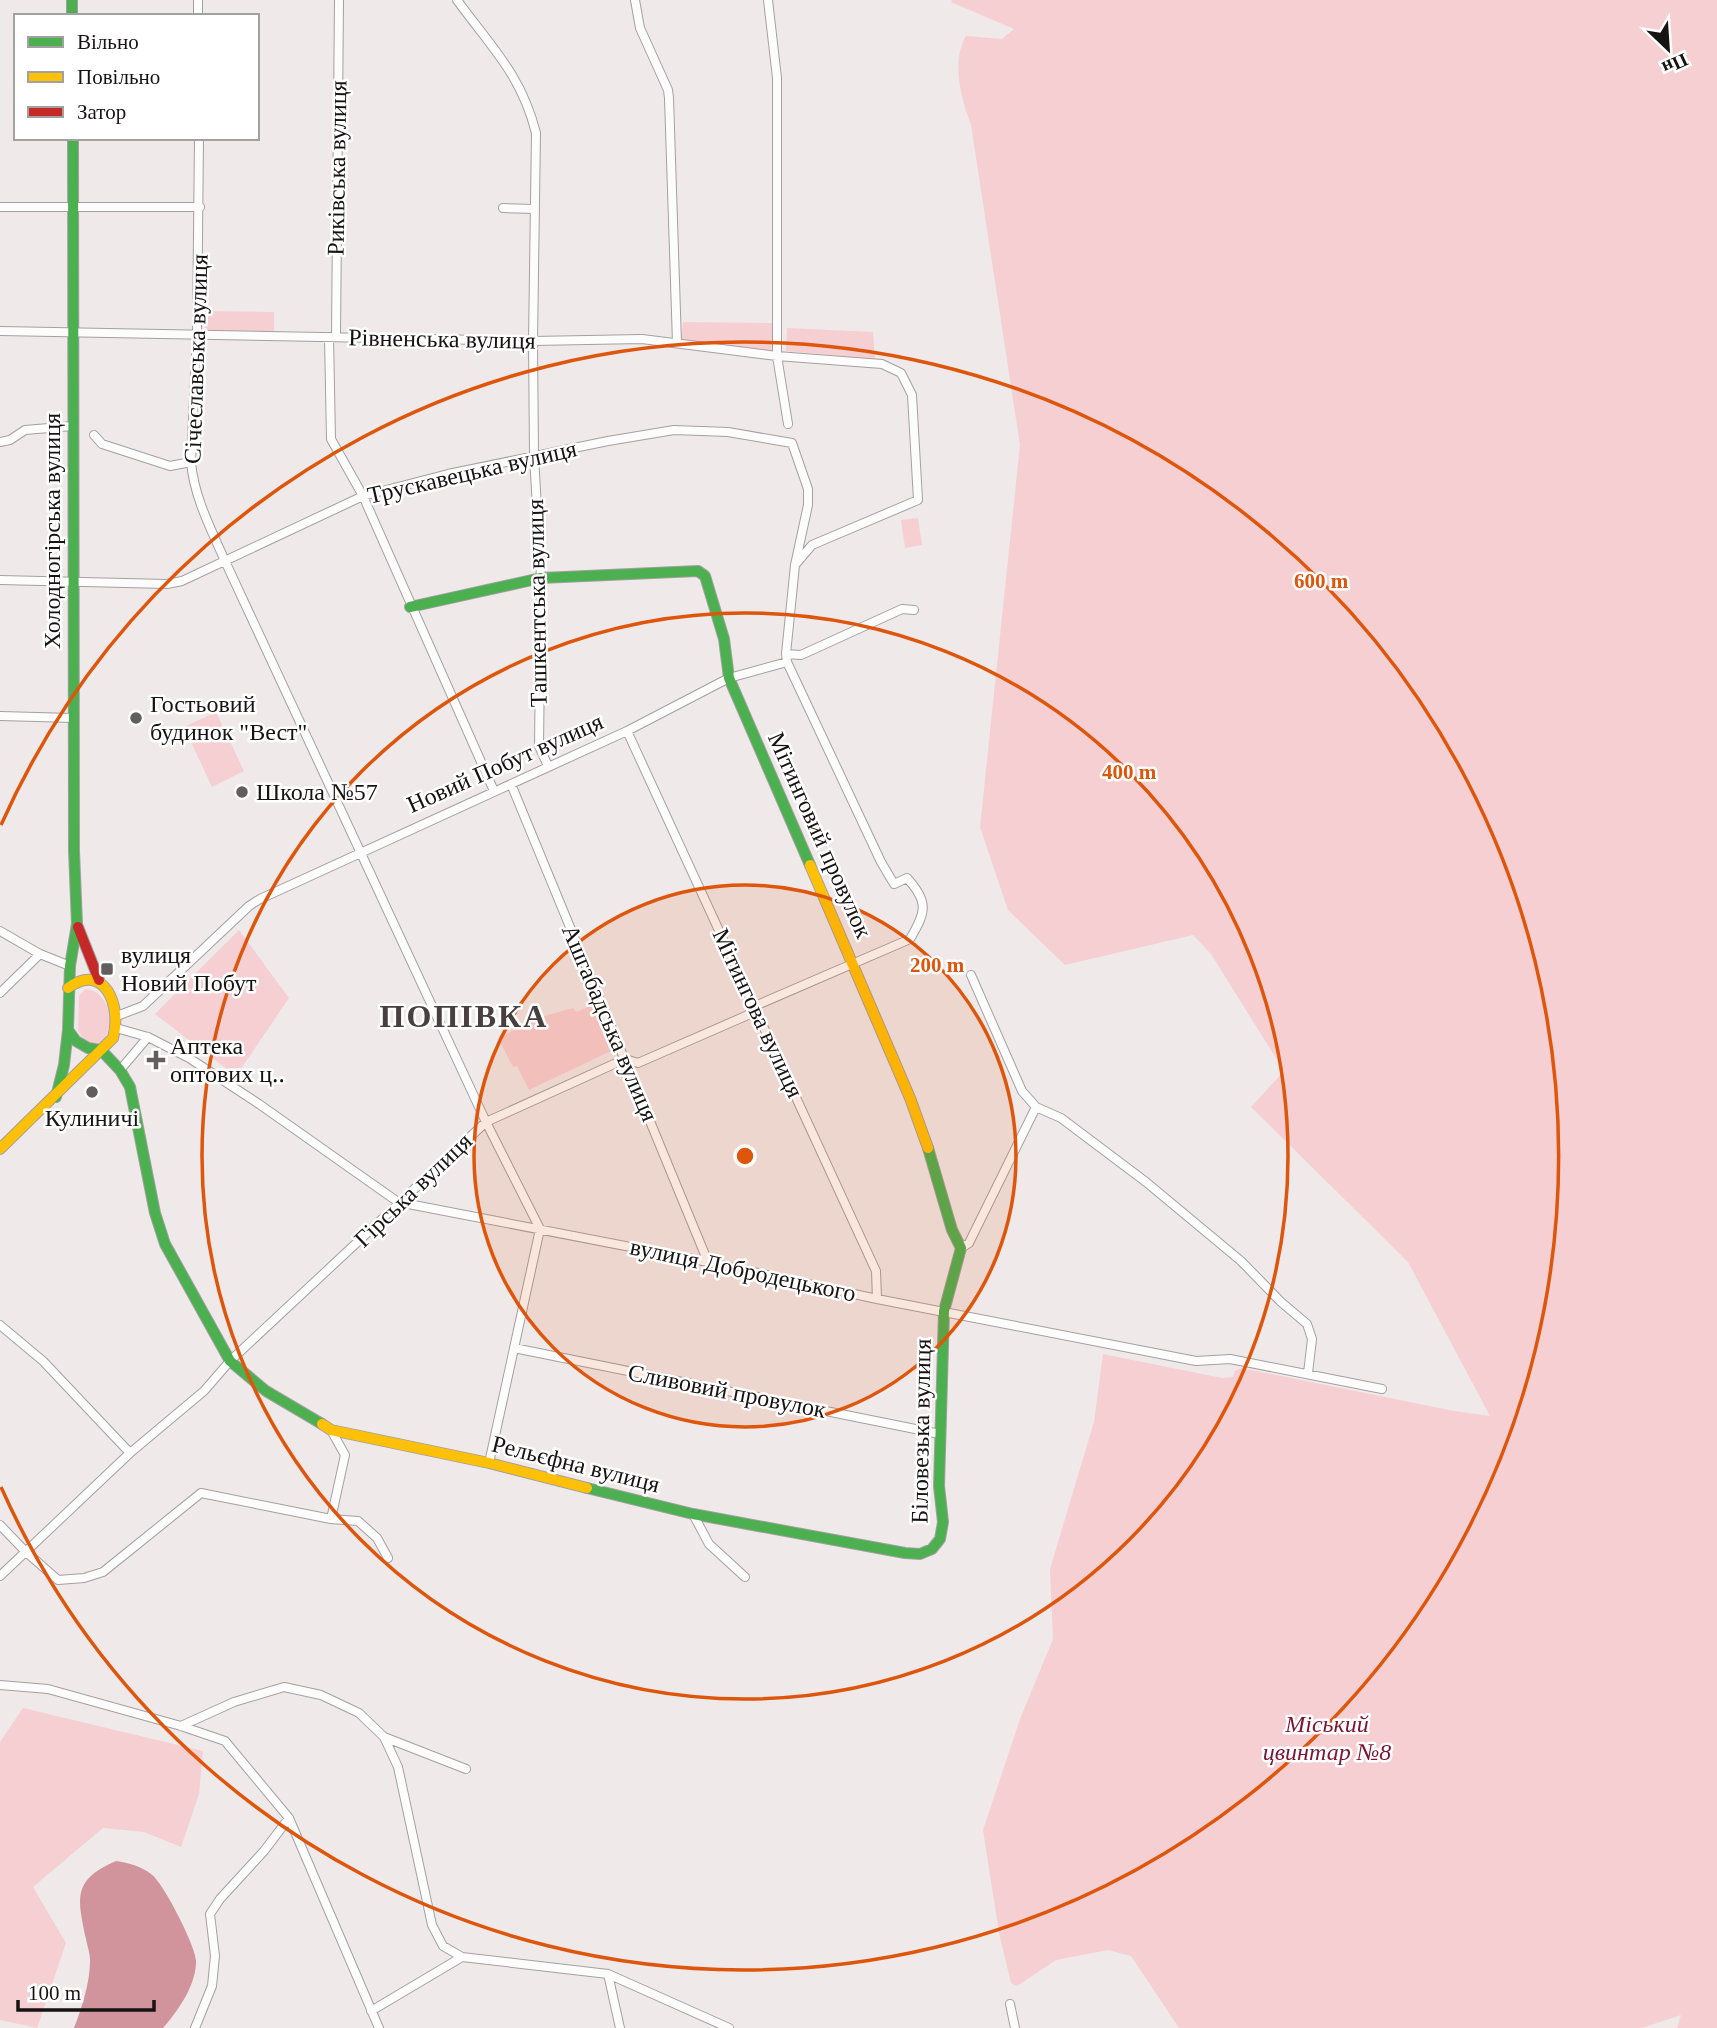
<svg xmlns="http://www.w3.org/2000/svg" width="1717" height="2028" viewBox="0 0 1717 2028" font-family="'Times New Roman',serif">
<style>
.green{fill:#f6cfd3}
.water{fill:#d1949c}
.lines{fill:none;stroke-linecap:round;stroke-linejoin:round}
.street-casing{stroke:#a4a0a1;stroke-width:10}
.fast-casing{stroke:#a4a0a1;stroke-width:12}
.slow-casing{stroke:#a4a0a1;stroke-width:12}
.jam-casing{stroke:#a4a0a1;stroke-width:12}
.street{stroke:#fdfcfc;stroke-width:8}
.fast{stroke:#4caf50;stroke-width:10}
.slow{stroke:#ffc107;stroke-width:10}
.jam{stroke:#c62828;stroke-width:10}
.ring{fill:none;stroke:#de560c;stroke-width:3.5}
.poi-dot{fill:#625e5e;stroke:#fff;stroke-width:2.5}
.labels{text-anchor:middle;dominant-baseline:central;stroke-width:5;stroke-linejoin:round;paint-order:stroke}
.street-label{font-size:24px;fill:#161313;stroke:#fff}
.poi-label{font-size:24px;fill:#161313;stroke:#fff;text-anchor:start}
.park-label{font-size:24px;font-style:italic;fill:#7d1632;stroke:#fff}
.district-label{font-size:32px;font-weight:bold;letter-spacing:2px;fill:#473f40;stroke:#fff}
.centre{fill:#de560c;stroke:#fff;stroke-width:3.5}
.ring-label{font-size:21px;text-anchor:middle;font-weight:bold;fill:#de560c;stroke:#fff;stroke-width:5;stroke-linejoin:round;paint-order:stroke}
</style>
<rect width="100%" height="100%" fill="#efe9ea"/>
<path class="green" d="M952 0H1717V2028H1677L1681 2015 1642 2028H1179L1131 1956 1108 1950 1056 1960 1017 1986 1011 1983 999 1933 983 1830 1020 1719 1053 1639 1050 1569 1094 1422 1103 1354 1222 1378 1233 1377 1235 1371 1241 1368 1454 1411 1490 1416 1408 1262 1251 1107 1284 1071 1211 954 1193 935 1065 965 1008 910 980 827 1020 445 971 125C961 99 951 61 966 36L1002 39 1014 29 951 2Z
M205 311 274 312V333L205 332Z
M683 322 773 323 772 352 681 340Z
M787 328 873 332 875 359 786 351Z
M918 518 922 545 905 548 901 520Z
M216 712 244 771 212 787 184 727Z
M239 930 289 998 236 1076 155 1014Z
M85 989C110 990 118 1029 100 1043H87L78 1031 79 996Z
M595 1003 615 1045 613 1050 529 1090 517 1066 513 1067 498 1038 541 1017 573 1008 577 1012Z
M23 1708 203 1751 199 1794 181 1847 144 1832 103 1828 33 1887 66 1943 37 2028 0 2020V1742Z"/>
<path class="water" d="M116 1861C129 1863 141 1866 151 1874 163 1882 195 1945 196 1960 197 1984 178 2011 163 2028H74C82 2007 90 1983 90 1960 90 1953 87 1945 86 1939 77 1896 73 1880 116 1861Z"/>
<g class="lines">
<defs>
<path id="street" d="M198 0V16
M457 0C491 47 521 74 536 133L533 341 534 456 541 578 539 746 548 766
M635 0 640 28 668 90 669 98 677 343
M768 0 777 78V356L788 424
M199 138 197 334 191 462C194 497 211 529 225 561L486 1122 540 1229 489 1463
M0 207H200
M503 208 535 209
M0 331 533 341 642 339 777 356 882 364 901 373 912 395 918 500 812 545 795 565
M329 337 331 439 363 496 494 791
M336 337 339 0
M94 435 102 444 170 466 191 462
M0 442 10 440 25 430 73 426
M0 580 167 584 182 581 363 496 448 474 608 441 674 430 728 432 792 443 808 489V505L795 565 786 654
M0 716 74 718
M627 731 876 1271 877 1299
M511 784 708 1262
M0 931 40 954 70 966
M971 975 1022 1091 1036 1107 1061 1118 1146 1182 1241 1261 1281 1302 1307 1324 1312 1339 1308 1373
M0 993 40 954
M117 1016 143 1006 249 906 260 899 627 731 729 678 787 662 786 654 801 655 902 609 914 610
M116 1028 148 1037 189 1058 259 1104 398 1202 708 1262 877 1299 1196 1361 1230 1359 1382 1389
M120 1070 148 1037
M961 1248 969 1243 1036 1107
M0 1325 43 1361 130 1453
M514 1348 940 1434
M331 1430 345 1455 331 1519
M693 1514 709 1544 745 1577
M0 1525 25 1551 58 1580 84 1578 103 1572 201 1493 331 1519 358 1521 377 1538 388 1558
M0 1576 130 1453 204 1391 230 1361 486 1122 625 1059 638 1063 748 1015 755 1006 910 939C926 912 929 902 907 878L894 884 881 862 787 662
M0 1685 48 1689 181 1726 225 1741 289 1818 379 2028
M181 1726 234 1702 284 1687 321 1695 359 1713 384 1737 398 1767 432 1925 443 1946 462 1957
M384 1737 466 1769
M608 1974 620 2028
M1010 2004 1015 2028
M371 2011 462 1957 608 1974 729 2028
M195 2028 212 1986 215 1956 210 1914 220 1899 264 1851 289 1818"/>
<path id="fast" d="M72 0V16
M410 607 541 578 698 571 705 576 724 639 729 678 810 865
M68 1030 76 1041 88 1048 101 1050 120 1070 130 1087 155 1213 165 1244 230 1361 266 1391 322 1424
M56 1097 64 1065 68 1030 70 966 77 924 74 851 73 138
M587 1488 693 1514 905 1553 920 1554 932 1549 940 1539 943 1522 939 1486 944 1311 961 1248 952 1230 928 1148"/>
<path id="slow" d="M810 865 910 1098 928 1148
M0 1149 113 1038C122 1007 105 961 68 988
M322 1424 331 1430 489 1463 587 1488"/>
<path id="jam" d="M78 927 99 980"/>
</defs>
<use href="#street" class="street-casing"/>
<use href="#fast" class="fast-casing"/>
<use href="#slow" class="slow-casing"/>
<use href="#jam" class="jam-casing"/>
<use href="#street" class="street"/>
<use href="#fast" class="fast"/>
<use href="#slow" class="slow"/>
<use href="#jam" class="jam"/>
</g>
<circle cx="745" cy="1156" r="271" fill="#de560c" fill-opacity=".12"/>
<g class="ring">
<circle cx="745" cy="1156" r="271"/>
<circle cx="745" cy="1156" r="543"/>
<path d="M1 825A814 814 0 1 1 1 1487"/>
</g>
<g class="poi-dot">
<circle cx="136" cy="718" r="7"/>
<circle cx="242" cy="792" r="7"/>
<rect x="100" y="962" width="14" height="14" rx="3.5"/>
<path d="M152.5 1049.5h7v7h7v7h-7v7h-7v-7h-7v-7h7z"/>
<circle cx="92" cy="1092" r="7"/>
</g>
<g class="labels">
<g class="street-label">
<text transform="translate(337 168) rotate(-89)">Риківська вулиця</text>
<text transform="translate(442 339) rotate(1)">Рівненська вулиця</text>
<text transform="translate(196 359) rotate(-88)">Січеславська вулиця</text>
<text transform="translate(472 472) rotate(-13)">Трускавецька вулиця</text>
<text transform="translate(52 531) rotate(-90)">Холодногірська вулиця</text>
<text transform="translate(537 603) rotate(-91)">Ташкентська вулиця</text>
<text transform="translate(505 763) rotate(-24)">Новий Побут вулиця</text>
<text transform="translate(820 835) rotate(66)">Мітинговий провулок</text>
<text transform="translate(758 1013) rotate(65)">Мітингова вулиця</text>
<text transform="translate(610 1023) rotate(67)">Ашгабадська вулиця</text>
<text transform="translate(413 1190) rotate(-44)">Гірська вулиця</text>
<text transform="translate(743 1270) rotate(12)">вулиця Добродецького</text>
<text transform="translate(727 1391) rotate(11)">Сливовий провулок</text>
<text transform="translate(921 1431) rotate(-89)">Біловезька вулиця</text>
<text transform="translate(576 1464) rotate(14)">Рельєфна вулиця</text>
</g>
<g class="poi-label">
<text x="150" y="704">Гостьовий<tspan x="150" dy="28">будинок "Вест"</tspan></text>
<text x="256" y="792">Школа №57</text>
<text x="121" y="955">вулиця<tspan x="121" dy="28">Новий Побут</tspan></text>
<text x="170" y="1046">Аптека<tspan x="170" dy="28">оптових ц‥</tspan></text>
<text x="92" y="1118" text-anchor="middle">Кулиничі</text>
</g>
<g class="park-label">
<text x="1327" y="1724">Міський<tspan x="1327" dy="28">цвинтар №8</tspan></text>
</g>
<g class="district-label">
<text x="464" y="1016">ПОПІВКА</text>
</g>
</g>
<circle cx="745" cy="1156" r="10" class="centre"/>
<g class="ring-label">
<text x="1321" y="588">600 m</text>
<text x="1129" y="779">400 m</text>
<text x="937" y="972">200 m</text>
</g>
<rect x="14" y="14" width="245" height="126" fill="#ffffff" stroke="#a2a1a1" stroke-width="2"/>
<rect x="28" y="37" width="35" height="10" fill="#4caf50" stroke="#a2a1a1" stroke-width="2"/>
<text x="77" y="49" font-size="21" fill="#161313">Вільно</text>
<rect x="28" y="72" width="35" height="10" fill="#ffc107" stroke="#a2a1a1" stroke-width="2"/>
<text x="77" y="84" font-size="21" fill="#161313">Повільно</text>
<rect x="28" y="107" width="35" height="10" fill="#c62828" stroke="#a2a1a1" stroke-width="2"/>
<text x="77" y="119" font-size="21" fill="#161313">Затор</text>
<g transform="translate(1668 49) rotate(155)" stroke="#ffffff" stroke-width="5" paint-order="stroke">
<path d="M0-5L12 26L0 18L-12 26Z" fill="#161313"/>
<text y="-10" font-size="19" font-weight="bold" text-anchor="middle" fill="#161313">Пн</text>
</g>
<path d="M18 2000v10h136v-10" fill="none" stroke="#161313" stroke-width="3.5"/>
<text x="28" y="2000" font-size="21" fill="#161313" stroke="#ffffff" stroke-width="5" paint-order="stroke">100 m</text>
</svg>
